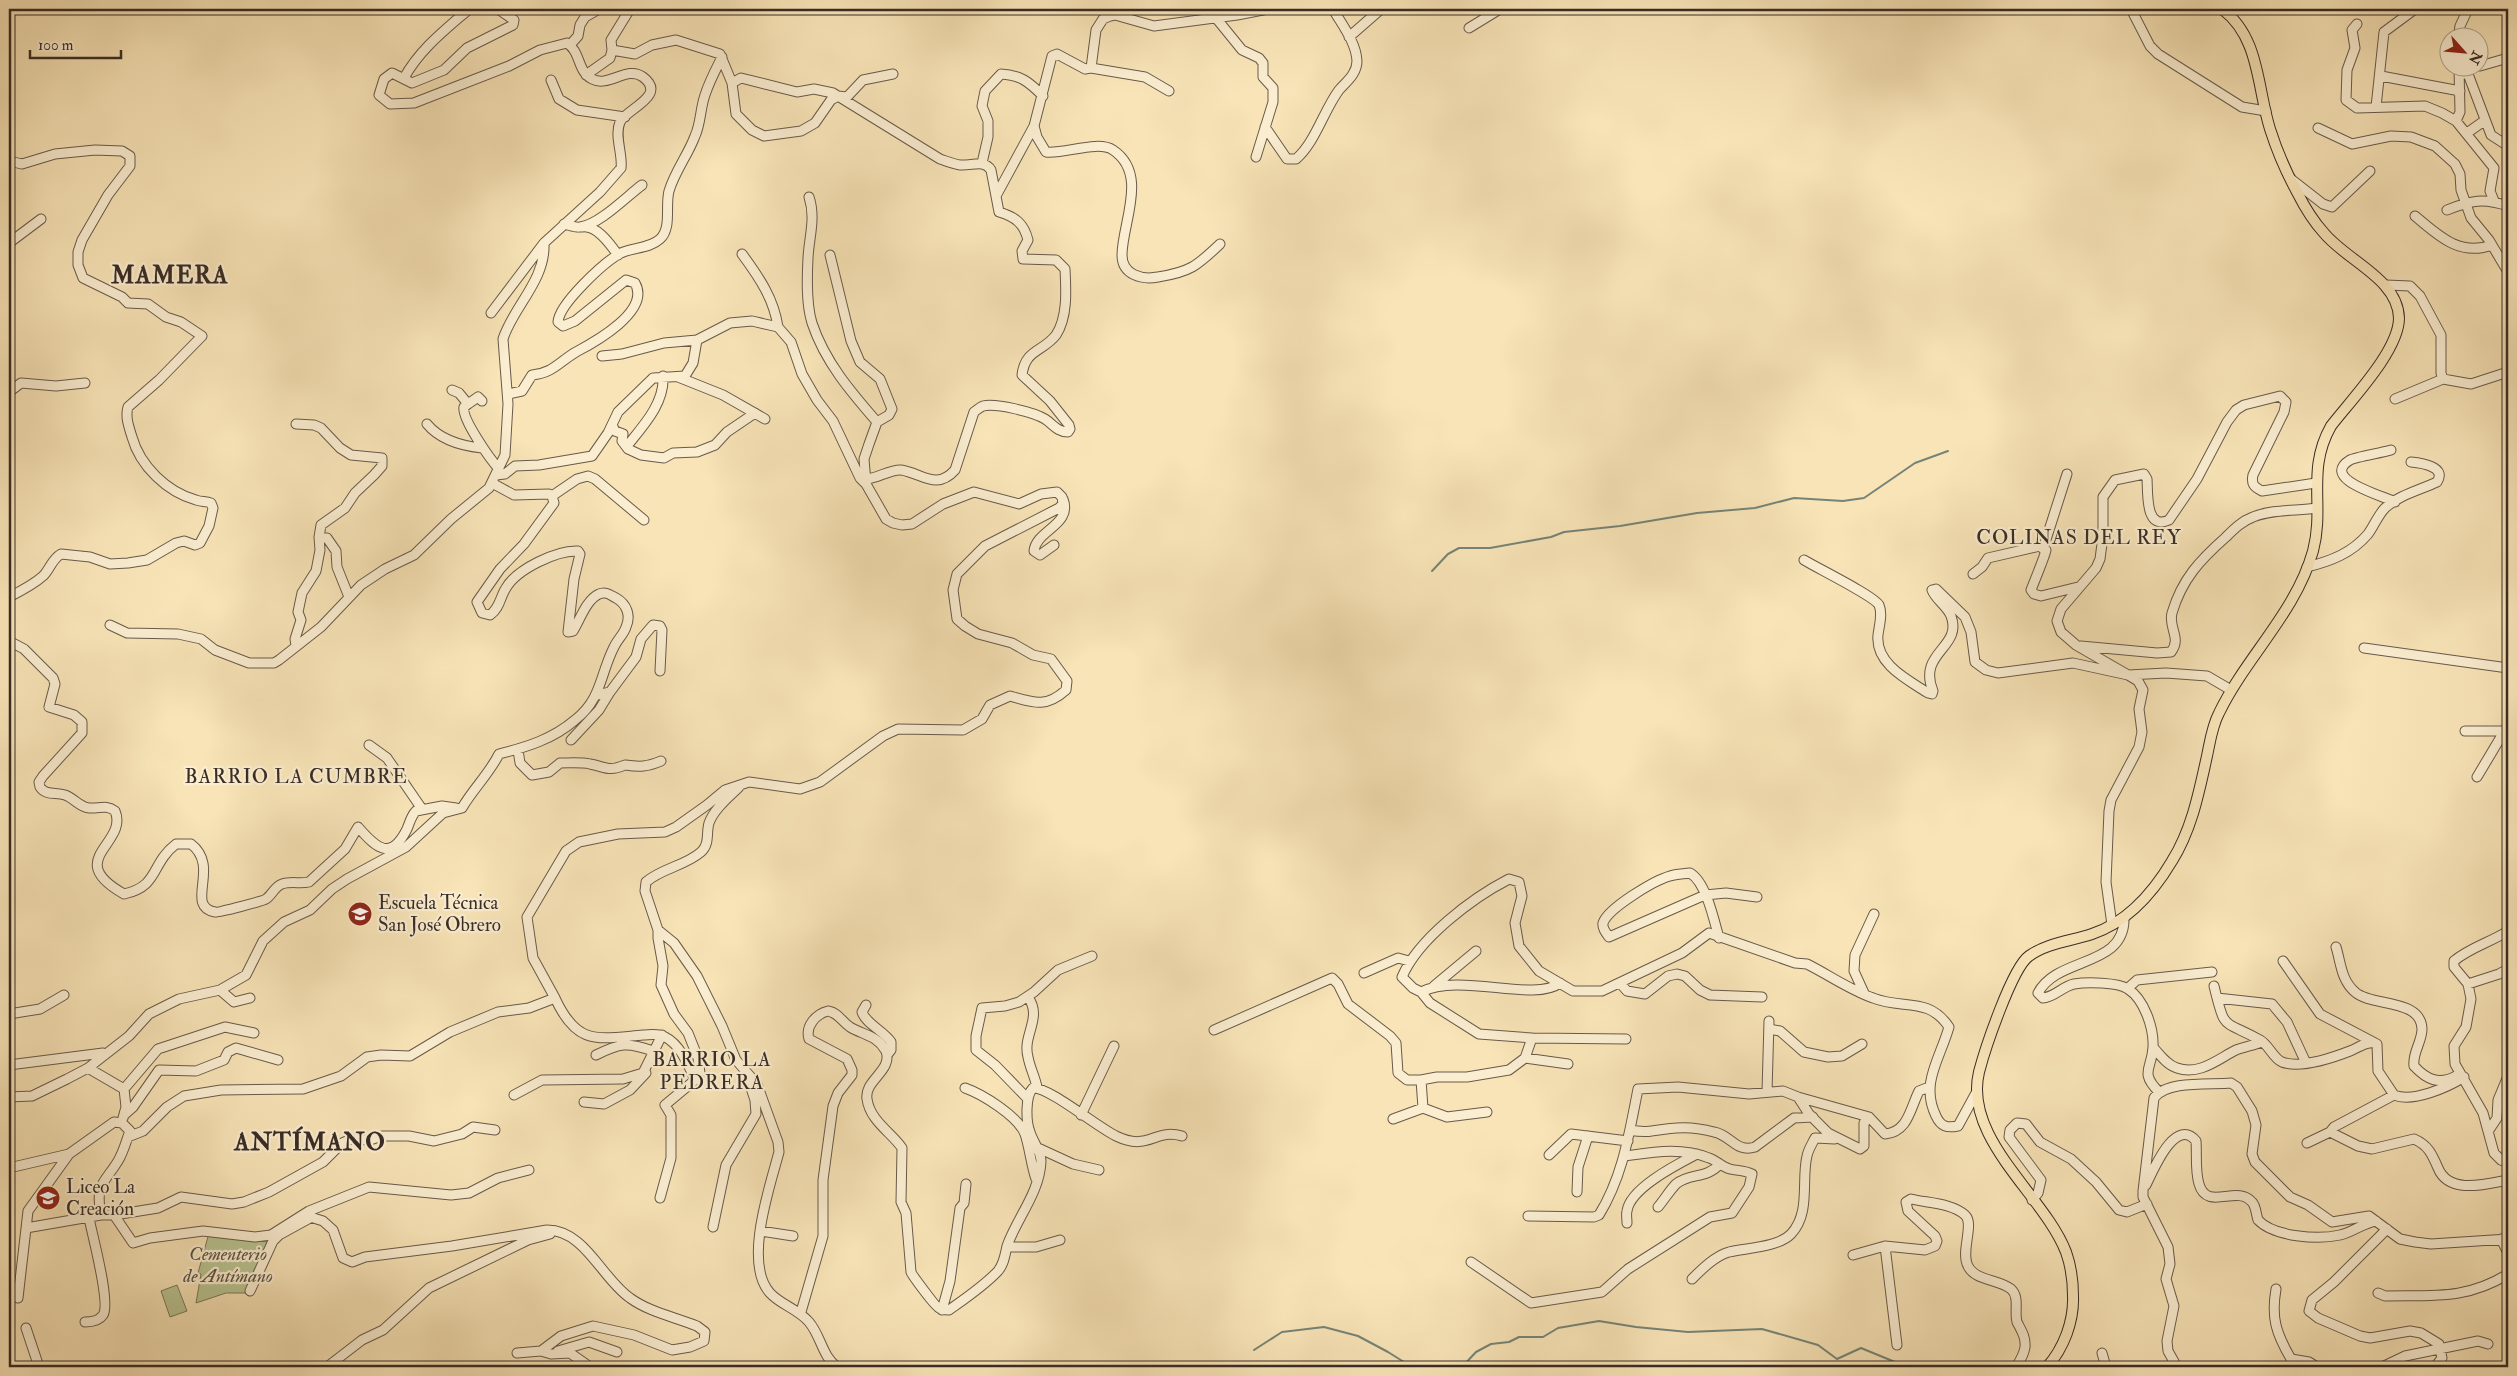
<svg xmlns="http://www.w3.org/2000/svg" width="2517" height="1376" viewBox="0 0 2517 1376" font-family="'IM FELL Double Pica',serif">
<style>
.green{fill:#b9c592;stroke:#78785c}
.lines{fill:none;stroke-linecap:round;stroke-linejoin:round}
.stream{stroke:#758477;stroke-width:2}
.minor-casing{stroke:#685a4a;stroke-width:11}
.major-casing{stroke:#382c25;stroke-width:12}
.minor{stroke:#faedd0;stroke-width:9}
.major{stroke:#f8e4b7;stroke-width:10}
.labels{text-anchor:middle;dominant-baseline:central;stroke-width:4.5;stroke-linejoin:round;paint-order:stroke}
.poi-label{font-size:19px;fill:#382c25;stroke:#faedd0;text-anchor:start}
.park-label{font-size:19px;font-style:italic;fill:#585240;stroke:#faedd0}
.neighbourhood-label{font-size:20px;letter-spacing:1px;fill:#382c25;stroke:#faedd0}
.district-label{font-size:24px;font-weight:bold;letter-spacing:1px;fill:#382c25;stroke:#faedd0}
</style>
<rect width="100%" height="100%" fill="#f8e4b7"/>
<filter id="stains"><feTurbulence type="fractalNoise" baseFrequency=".004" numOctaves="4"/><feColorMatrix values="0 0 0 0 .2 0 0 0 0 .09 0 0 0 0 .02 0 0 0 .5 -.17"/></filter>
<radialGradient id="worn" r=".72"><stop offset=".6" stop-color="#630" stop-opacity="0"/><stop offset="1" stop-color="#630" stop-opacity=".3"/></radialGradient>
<path class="green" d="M209 1233 267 1242 246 1293H226L196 1303 201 1274 198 1273Z
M177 1285 187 1311 170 1317 161 1291Z"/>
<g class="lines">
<path class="stream" d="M1432 571 1448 554 1459 548H1490L1551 537 1564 532 1620 526 1697 513 1755 508 1794 498 1843 501 1864 498 1915 463 1948 451
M1254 1350 1282 1332 1324 1327 1358 1336 1388 1352 1412 1367
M1430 1367 1438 1365 1448 1367
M1462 1367 1476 1352 1491 1344 1509 1342 1519 1337H1543L1558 1328 1599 1321 1636 1327 1688 1332 1762 1329 1818 1345 1837 1359 1861 1348 1895 1362 1933 1366 1982 1365"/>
<defs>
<path id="minor" d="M2131 9 2150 46 2158 54 2242 107 2266 111
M1216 18 1242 50 1259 58 1263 63V77L1273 88V102L1256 157
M1207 19 1211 9
M2357 24 2352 30 2355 48 2347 70 2346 100 2357 108 2425 106 2442 113 2456 121 2494 168 2490 191 2494 201
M1469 28 1500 9
M1349 37 1381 9
M2458 38 2460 26 2468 9
M570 45 578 36 580 25 585 17 599 9
M612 50 635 54 652 45 676 40 720 54 732 83 736 114 752 130 764 136 801 131 815 123 831 100 838 96 847 97 863 80 893 74
M2480 66 2508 58
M1091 68 1145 77 1169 91
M2459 73 2468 74 2491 135 2508 146
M586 75 610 58 612 50 611 40 630 9
M2381 76 2460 91
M404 78C420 49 445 30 469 9
M551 80 559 99 577 110 625 117
M732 83 741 78 797 92 814 89 833 93 940 159C946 161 953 164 960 165 972 166 984 159 991 170L999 212C1016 217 1024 224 1028 240L1022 251 1023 259 1056 260 1065 269C1066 289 1068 317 1056 335 1043 352 1025 349 1022 375L1050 401 1069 425 1070 429 1068 432C1057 432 1053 424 1045 419 1034 412 996 403 983 406 980 407 977 410 974 412L955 470C936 491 922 473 901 470 892 469 877 478 867 479
M2376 107 2384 32 2415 9
M2456 121 2460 112 2459 68
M1034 126 1037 137 1046 152C1065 154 1098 140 1113 150 1149 174 1122 223 1122 255 1122 275 1142 280 1158 277 1190 272 1197 266 1220 244
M1265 127 1287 159H1296C1315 143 1324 110 1339 90 1346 82 1357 74 1357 61 1356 42 1342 25 1333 9
M2318 128 2352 144 2391 136 2411 137 2435 146 2455 164 2460 174 2461 190 2471 218 2489 240 2508 272
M2467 133 2484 121
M9 161 22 164 55 154 95 150 122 151 130 156V166L108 195 82 240 78 252V265L83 278 122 297 128 303 148 304 166 317 181 322 202 336 159 380 128 407C125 417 129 427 132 437 140 466 167 492 196 500 201 502 206 501 211 503L213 508 209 526 200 543 195 545 184 541 176 543 147 560 128 563 110 564 90 557 61 554C52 559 50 569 43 576 33 585 21 591 9 597
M982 163 988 137V121L982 106 985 91 1001 74C1021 75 1029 82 1043 96
M2291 179 2323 204 2332 207 2370 171
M996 196 1034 126 1052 56 1057 54 1085 69 1091 68 1096 30 1103 19 1110 16 1115 15 1154 26 1237 15 1268 9
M809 197C816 218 809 237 808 258 807 278 806 304 812 323 825 362 851 392 877 422
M2447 210C2472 200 2483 198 2508 206
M2415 216C2438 235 2459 257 2492 245
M564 224C569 225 576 228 580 227 599 225 627 196 642 185
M582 227C597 225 610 244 618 255
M9 243 41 219
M742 254C759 277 774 299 778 327
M830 255 851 341 860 362 880 379 892 409 889 415 877 422 869 444 864 459 866 483
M2386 285 2410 286 2420 296 2441 335V373L2443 379
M491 313 544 243
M678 377 723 395 765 419
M452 390 459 393 468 404 464 407C461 418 490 459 499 469
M9 392 21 383 56 386 85 383
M508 394 522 391 532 375C553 373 559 362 576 352 595 342 651 311 635 283L626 280 575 321 563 326 558 322C559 304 604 262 621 253 633 247 649 249 660 239 672 228 665 206 669 191 675 171 688 155 695 136 701 123 700 109 705 95 709 82 716 69 722 57
M2395 399 2443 379 2471 384 2508 372
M468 404 478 397 482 401
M296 424 314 425 321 428 340 448 351 455 382 458V466L374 475 355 493 345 508 321 525 319 537 327 538 336 551 337 567 349 597
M427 424C441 441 462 446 482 448
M612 425 615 431 623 434 622 441 628 449 641 455 664 458 673 453 697 452 715 445 727 432 755 413
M627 446C643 426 665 403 663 376
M2391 450C2381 453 2356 457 2350 460 2319 479 2384 496 2395 502
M496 475 505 474 515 466 539 465 592 456 608 433 618 412 653 378 685 376 693 363 697 340
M552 496 577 479 588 476 595 479 644 520
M1054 545 1040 555 1034 551C1036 530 1073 525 1063 499
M2043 549 2067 474
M1804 560C1817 568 1874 596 1879 605 1883 614 1879 626 1878 635 1875 664 1908 680 1928 693L1932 694 1933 691C1917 652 1963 648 1951 616 1947 606 1936 600 1932 590L1936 589 1965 617 1971 632 1975 662 1986 670 1998 673 2073 663 2128 675 2138 681 2143 690 2139 709 2142 732 2139 747 2111 800 2109 811 2106 882 2112 925
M2307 567C2331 561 2352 553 2368 534 2374 526 2378 515 2385 508 2399 495 2420 490 2437 482 2447 467 2422 463 2411 462
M1973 574 1982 567 1988 558 2040 546 2046 550C2045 556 2034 582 2031 590L2034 594 2041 596 2078 587
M110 625 127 633 178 634 201 639 215 650 249 663H274L279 660 321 627 361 585 385 569 414 555 451 519 489 488 505 455 508 404 503 339C513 307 546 280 544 243L600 192 621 168C623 154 614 136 620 122 626 109 668 96 643 77 627 65 609 88 592 79 577 71 581 52 567 43L540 50 509 66 414 103 390 104 379 95 384 79 392 73 412 83 444 70 467 48 513 25 514 20 498 9
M9 641 24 649 53 678 55 684 49 707 74 715 82 722V733L43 776 39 782 40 787C46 796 56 792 65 795 74 798 79 807 89 808 99 809 106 804 115 811 129 844 62 859 124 894 160 886 150 864 176 844H191C221 867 184 906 215 912 218 913 263 901 266 899 272 895 275 886 282 884 291 881 300 884 309 882L345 849 358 827C377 849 391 861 407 829 410 822 411 816 416 811L442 806 456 808
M296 645 295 639 301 620 298 612 302 593 316 571 320 550 319 537
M2081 646 2157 653 2171 652C2182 638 2168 628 2172 613 2182 579 2200 560 2226 537 2234 529 2242 521 2253 517 2272 509 2298 511 2317 508
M2364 648 2508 668
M2231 690 2207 676 2166 673 2128 675 2076 645 2061 632 2057 621 2061 609 2096 568 2100 559 2103 536V497L2115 480 2144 474 2147 479C2148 493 2145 531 2169 520L2197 479 2227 422 2236 410 2244 405 2280 396 2286 402 2284 412 2253 475C2251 484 2254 487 2262 491L2316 483
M597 695 610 692 636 657 641 639 653 625 660 626 662 630 660 671
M2465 731H2508
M571 740 599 710 610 692
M369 745 387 758 422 809
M518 750 520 763 532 775 549 772 560 763C570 763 581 762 590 764 606 767 608 772 625 765 640 767 647 767 661 761
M2477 777 2508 725
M739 787C729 797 714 809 709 823 706 833 710 844 701 852 685 866 662 868 646 882L645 891 658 930 674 943 697 976 722 1026 736 1060 757 1084 778 1142 779 1152C770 1186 743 1263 770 1293 781 1305 798 1309 809 1322 821 1336 822 1356 837 1367
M2124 917C2126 968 2057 956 2038 993L2043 998C2055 997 2063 986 2074 984 2086 982 2118 982 2128 989 2144 999 2154 1028 2153 1047 2152 1069 2139 1072 2159 1092
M2508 931C2491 942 2469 948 2454 961V967L2468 984 2471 999 2466 1027 2454 1046 2455 1064 2483 1113 2494 1153 2501 1160 2508 1163
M1719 938C1714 920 1706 882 1690 873 1684 874 1676 874 1670 876 1655 880 1608 908 1603 923 1602 928 1606 933 1609 937L1705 895 1726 893 1757 897
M2336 947C2341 963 2341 980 2355 992 2371 1007 2421 998 2422 1029 2422 1042 2412 1053 2414 1066 2427 1080 2439 1085 2456 1076
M2283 961 2320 1014 2377 1044 2378 1071 2394 1095C2413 1103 2448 1087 2464 1077
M1364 973 1398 958 1409 961
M1560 983C1533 1003 1461 972 1421 992L1413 988 1402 977C1418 939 1472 898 1509 879L1519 882 1522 896 1515 923 1519 946 1539 971 1573 991H1602L1682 953 1709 933 1795 963 1807 964C1829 975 1850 990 1873 998 1903 1010 1928 996 1949 1027 1940 1059 1920 1083 1936 1116 1941 1127 1947 1128 1958 1126L1976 1093
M1620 983 1627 991 1645 994 1668 976 1677 974 1685 976 1700 990 1710 995 1762 997
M2468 984 2499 974 2508 969
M1434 986 1476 951
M2214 986C2225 1032 2222 1019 2260 1040 2269 1045 2273 1058 2282 1062 2301 1069 2332 1058 2350 1051 2358 1048 2366 1041 2375 1043
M2128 988 2137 980 2212 972
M220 990 234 1002 250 998
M1864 993 1854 971 1855 955 1874 914
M1028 997C1043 1018 1022 1035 1028 1057 1030 1068 1035 1077 1037 1087
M555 998C577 1046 597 1039 643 1035 649 1035 659 1033 665 1037 680 1044 689 1066 695 1080L700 1073 698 1058 688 1033 674 1014 661 985 663 966 658 938V930
M2217 998 2272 1004 2287 1022 2306 1063
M866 1005 862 1012C866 1024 884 1031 891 1042V1050L887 1055
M9 1014 40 1009 64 995
M1769 1029 1780 1031 1804 1052 1828 1057 1842 1056 1862 1044
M1214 1030 1332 978 1338 984 1348 1004 1390 1036 1396 1043 1398 1073 1407 1080H1421L1437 1077H1467L1509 1070 1525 1058 1532 1038 1479 1034 1430 1003 1421 992
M1532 1038 1626 1039
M2153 1047C2160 1055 2167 1065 2177 1068 2199 1076 2218 1059 2236 1050 2244 1047 2254 1045 2262 1042
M596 1055C620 1043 627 1042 653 1051
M1525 1058 1568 1064
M9 1065 103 1053
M88 1068 124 1089 126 1107 123 1118
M1421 1080 1423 1108
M965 1088C982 1094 1018 1116 1025 1134 1030 1149 1031 1165 1036 1179
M124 1089 158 1049 225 1027 254 1033
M1767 1092 1769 1021
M514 1095 542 1080 623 1079 643 1073 662 1035
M9 1097 32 1096 67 1079 88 1068 129 1036 149 1014 179 999 220 990 246 975 263 941 284 922 310 910 332 889 347 879 406 847 443 813 462 808C473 789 489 774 499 754 527 747 553 739 575 720 602 699 600 674 614 647 617 640 624 634 626 627 631 616 627 604 616 598 610 595 606 591 599 594 586 600 580 620 573 631L568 632 574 579 580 554 578 551C557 550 517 569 506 588 500 597 500 608 490 615L482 613 477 602 500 569 524 544 554 503 552 496 549 494 514 495 492 483
M1798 1097 1869 1117
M1028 1099 995 1065 976 1050V1036L982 1008 1005 1006 1019 1002 1034 992 1058 970 1092 956
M584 1102 604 1104 630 1090 646 1073
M125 1114 133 1107 159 1070 196 1071 224 1060 228 1052 236 1048 278 1060
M1081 1115 1114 1046
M1393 1119 1423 1108 1447 1117 1487 1112
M1630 1130C1651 1134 1656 1129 1676 1128 1687 1127 1703 1129 1714 1132 1731 1135 1736 1153 1755 1147L1794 1118 1813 1117
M2489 1130 2497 1118 2498 1100 2508 1076
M2330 1132 2358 1146 2372 1149 2414 1139C2428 1145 2432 1154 2438 1168 2449 1195 2486 1184 2508 1180
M128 1137 143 1131 167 1107 184 1096 221 1090 303 1089 341 1076 367 1057 381 1055 410 1056 450 1032 498 1012 529 1008 555 998 533 958 527 917 566 851 579 842 618 834 665 832 676 827 707 805 725 790 749 782 800 789 820 782 883 736 898 729 963 730 982 719 990 705 1010 696C1034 703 1046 708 1066 690L1067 681 1051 659 1033 655 1012 643 978 634 965 626 957 619 953 590 957 574 985 546 1059 508 1063 504 1062 497 1057 492 1041 494 1019 504 974 492 943 504 912 524 902 525 893 523 886 519 866 484 860 478 833 421 817 400 802 374 791 342 778 327 752 321 730 323 697 340 664 343 622 354 602 356
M2307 1143 2330 1132 2334 1127 2394 1095
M1036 1147 1073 1164 1099 1170
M1549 1155 1571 1134 1628 1141
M9 1168 69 1154 114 1122 122 1123
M2146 1185C2153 1171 2175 1116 2196 1141 2197 1154 2195 1171 2199 1184 2207 1212 2237 1184 2252 1202 2256 1206 2256 1214 2258 1220 2274 1237 2318 1240 2340 1235 2353 1232 2363 1223 2376 1221
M1577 1192 1578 1167 1588 1136
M660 1198 671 1158V1115L665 1105 695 1080
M2032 1200 2038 1193 2041 1180 2009 1137 2010 1130 2017 1123 2026 1124 2040 1142 2071 1159 2096 1182 2119 1210 2127 1212 2147 1204
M1658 1207C1664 1200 1670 1190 1676 1184 1691 1172 1705 1180 1720 1164
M101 1215C95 1183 104 1184 118 1161 124 1151 126 1141 130 1131L122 1123
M114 1215 133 1243 150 1238 203 1231 255 1237 271 1235 309 1211 369 1187 451 1195 469 1193 498 1178 529 1170
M304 1215 323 1221 333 1230 343 1258 352 1262 365 1257 452 1246 547 1230C585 1230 602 1279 630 1298 649 1312 675 1317 697 1326L705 1332 704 1341 690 1347 672 1350 634 1335 593 1326 561 1336 541 1351
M1528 1216 1594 1217 1599 1215C1623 1176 1629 1134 1638 1089L1678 1087 1749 1094 1783 1091 1798 1097 1809 1114 1828 1133 1860 1149 1864 1146V1123L1869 1117 1885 1134C1908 1132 1910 1109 1919 1091L1929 1087
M1627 1223C1627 1219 1626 1214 1627 1211 1630 1188 1678 1164 1697 1154
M713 1227 726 1165 756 1114 755 1100 746 1073
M26 1228 101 1215H114L158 1208 181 1197 232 1204 244 1202 269 1192 323 1162 342 1143 351 1139 370 1140 382 1136H409L434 1141 462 1134 473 1127 495 1130
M2387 1229 2334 1282 2312 1300 2309 1311 2318 1318 2360 1336 2370 1338 2410 1331 2421 1333 2439 1344 2442 1358 2435 1367
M760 1231 793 1236
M2501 1239 2508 1253
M1885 1246 1897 1345
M1007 1247H1036L1060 1240
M1853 1255 1885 1246 1925 1250 1935 1246 1937 1241 1935 1236 1908 1211 1906 1202 1911 1199C1927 1203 1952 1203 1965 1215 1975 1224 1960 1251 1968 1266 1975 1281 1999 1279 2011 1289 2020 1297 2014 1312 2017 1322 2021 1330 2026 1337 2025 1347 2024 1354 2020 1361 2016 1367
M1471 1262 1531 1303 1602 1292 1628 1269 1710 1217 1732 1213 1749 1187 1752 1174C1744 1170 1738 1171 1730 1169 1722 1167 1716 1160 1709 1158 1681 1147 1654 1152 1625 1156
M1692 1279C1702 1269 1715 1256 1729 1252 1746 1248 1779 1247 1791 1234 1811 1213 1801 1180 1807 1156 1808 1150 1812 1144 1815 1138L1835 1139
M2276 1289C2271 1318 2276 1333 2291 1359L2309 1362 2317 1367
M250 1291 273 1241 279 1235 310 1218
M2378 1293 2385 1296C2433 1295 2466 1300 2508 1274
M18 1298 28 1211 69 1154
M942 1310 950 1281 960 1208 964 1203 966 1184
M801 1312 823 1236V1180L833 1106 838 1093 852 1075V1070L847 1059 809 1039C805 1026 816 1014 828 1011 839 1013 841 1021 850 1027 863 1035 877 1035 886 1051 893 1071 864 1080 867 1099 870 1121 892 1133 902 1148L901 1202 906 1213 911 1272C912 1275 935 1306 938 1307 941 1310 945 1310 949 1310 966 1298 984 1286 998 1271 1004 1264 1005 1255 1007 1246 1017 1218 1040 1192 1041 1161 1041 1151 1033 1142 1030 1132 1026 1122 1025 1096 1033 1088 1049 1087 1097 1127 1116 1136 1149 1152 1154 1128 1182 1136
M85 1322C92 1322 99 1321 103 1315 111 1303 92 1234 89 1218
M26 1328 39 1367
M558 1351 589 1342 617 1352
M517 1353 541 1351 551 1354 570 1353 590 1367
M2102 1353 2106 1367
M327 1367 362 1340 383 1330 429 1288 528 1240 550 1234
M2177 1367 2168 1351 2167 1341 2174 1306 2166 1279 2170 1264 2168 1247 2143 1197V1191L2154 1098C2167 1080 2210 1085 2231 1083L2237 1087 2252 1111 2256 1125 2252 1154 2255 1162 2290 1197 2308 1205 2332 1222 2369 1216 2400 1239 2415 1242 2431 1244 2508 1239
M2382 1367 2405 1356 2478 1341 2488 1344"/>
<path id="major" d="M2047 1367C2064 1348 2074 1321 2073 1296 2073 1282 2071 1266 2066 1252 2044 1195 1963 1139 1979 1072 1985 1049 2012 968 2029 956 2047 943 2071 941 2092 934 2128 922 2153 893 2172 861 2192 829 2199 792 2207 756 2210 742 2212 726 2219 713 2246 657 2296 612 2313 551 2325 506 2306 470 2331 426 2350 401 2399 351 2399 318 2398 279 2347 261 2324 233 2313 221 2304 206 2297 192 2286 172 2277 151 2270 129 2257 88 2260 37 2222 9"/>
</defs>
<use href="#minor" class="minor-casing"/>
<use href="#major" class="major-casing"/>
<use href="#minor" class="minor"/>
<use href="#major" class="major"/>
</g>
<defs>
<symbol id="school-disc" viewBox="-11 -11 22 22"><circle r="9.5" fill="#8f2418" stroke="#faedd0"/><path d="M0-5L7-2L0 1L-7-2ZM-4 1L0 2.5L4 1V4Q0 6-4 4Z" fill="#fff"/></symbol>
</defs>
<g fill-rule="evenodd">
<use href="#school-disc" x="346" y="900" width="28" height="28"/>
<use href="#school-disc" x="34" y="1184" width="28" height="28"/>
</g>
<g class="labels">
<g class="poi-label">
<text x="378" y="903">Escuela Técnica<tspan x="378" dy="22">San José Obrero</tspan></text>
<text x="66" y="1187">Liceo La<tspan x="66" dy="22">Creación</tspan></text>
</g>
<g class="park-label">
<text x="228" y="1254">Cementerio<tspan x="228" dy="22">de Antímano</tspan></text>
</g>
<g class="neighbourhood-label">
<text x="2079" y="537">COLINAS DEL REY</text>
<text x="296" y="776">BARRIO LA CUMBRE</text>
<text x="712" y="1059">BARRIO LA<tspan x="712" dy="23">PEDRERA</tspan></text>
</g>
<g class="district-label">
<text x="170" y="275">MAMERA</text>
<text x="310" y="1142">ANTÍMANO</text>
</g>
</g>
<rect width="2517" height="1376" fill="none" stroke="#f8e4b7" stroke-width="30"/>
<rect x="10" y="10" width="2497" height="1356" fill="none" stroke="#382c25" stroke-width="2.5"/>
<rect x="15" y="15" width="2487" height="1346" fill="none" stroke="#382c25"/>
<g transform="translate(2464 52) rotate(117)"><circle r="24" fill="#faedd0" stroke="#aca08c"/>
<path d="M0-4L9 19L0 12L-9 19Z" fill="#8f2418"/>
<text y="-8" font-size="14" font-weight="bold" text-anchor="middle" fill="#382c25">N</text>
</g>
<path d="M30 50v8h91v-8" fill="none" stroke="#382c25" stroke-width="2.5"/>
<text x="38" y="50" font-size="15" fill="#382c25" stroke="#faedd0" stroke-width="4" paint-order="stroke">100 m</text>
<rect width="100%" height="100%" filter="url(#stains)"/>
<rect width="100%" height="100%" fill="url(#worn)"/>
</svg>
